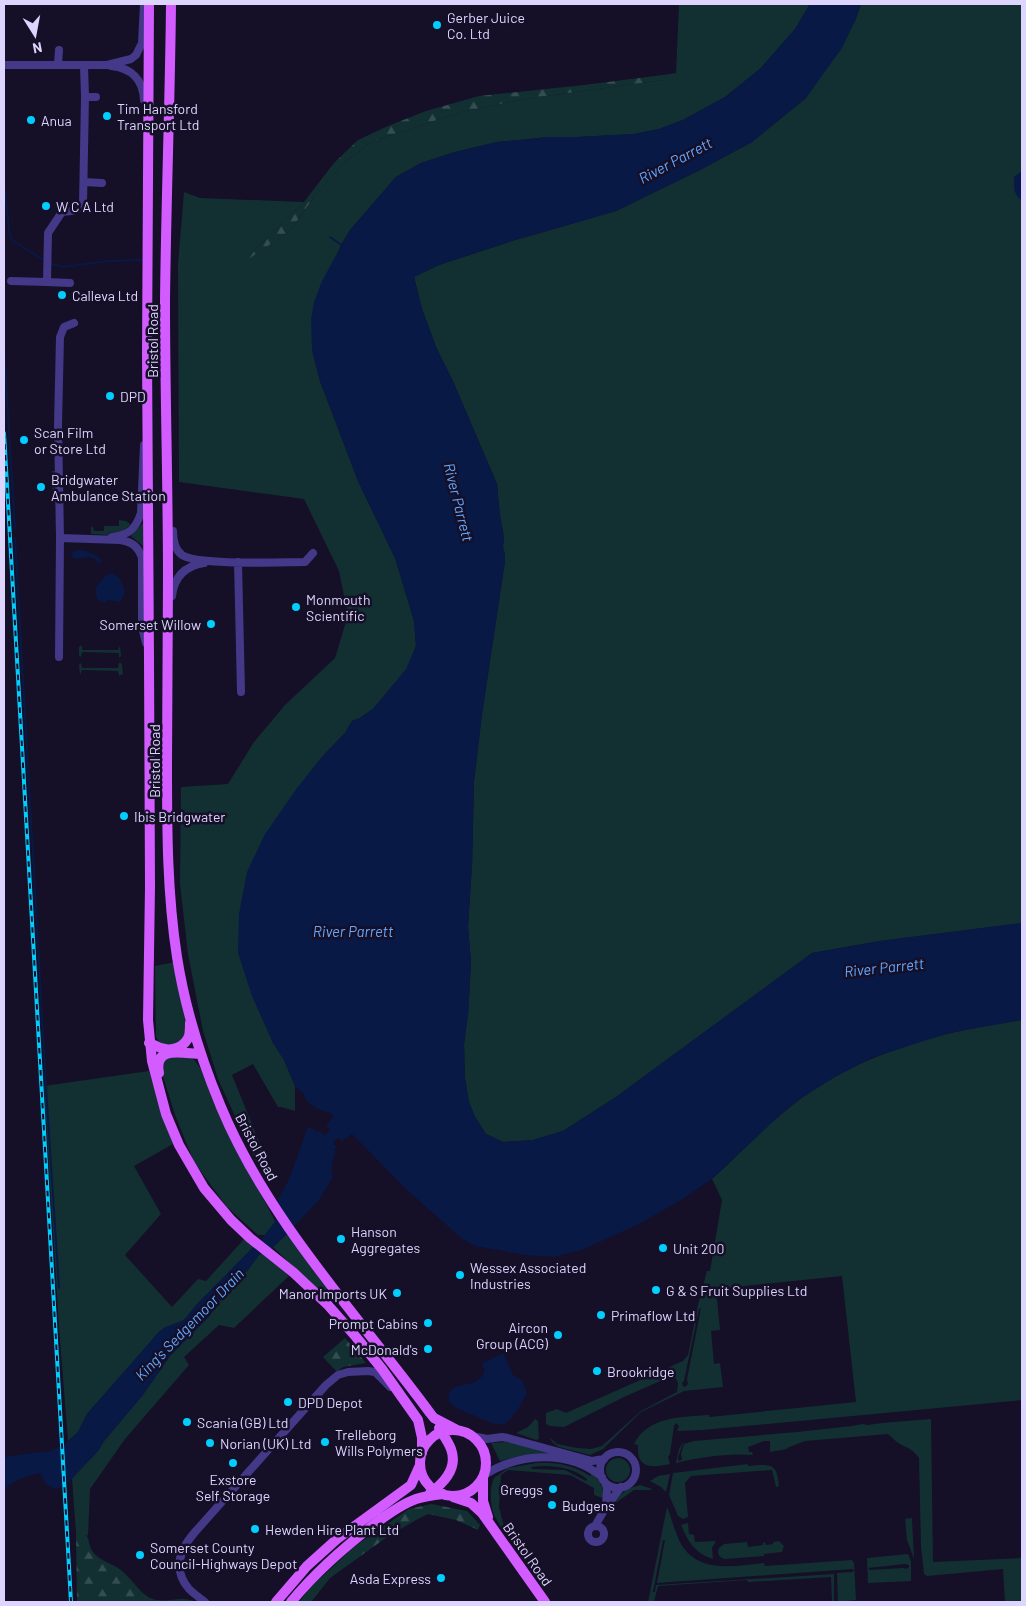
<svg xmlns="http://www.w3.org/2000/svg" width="1026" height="1606" viewBox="0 0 1026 1606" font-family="Barlow,sans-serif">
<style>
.green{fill:#123032;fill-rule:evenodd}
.forest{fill:url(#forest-firs)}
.water{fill:#091946}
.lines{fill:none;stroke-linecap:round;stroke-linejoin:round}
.stream{stroke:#091946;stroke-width:2}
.river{stroke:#091946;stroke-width:11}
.minor{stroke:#433988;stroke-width:8}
.major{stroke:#d25cff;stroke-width:10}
.rail-casing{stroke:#01cdff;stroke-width:4}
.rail{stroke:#150f27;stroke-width:2;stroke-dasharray:5.5;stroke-linecap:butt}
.poi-dot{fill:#01cdff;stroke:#150f27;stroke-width:2}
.labels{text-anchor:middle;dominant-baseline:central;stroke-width:5;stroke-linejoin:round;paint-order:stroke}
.poi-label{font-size:14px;fill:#ded5ff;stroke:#150f27;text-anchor:start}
.street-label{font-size:14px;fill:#ded5ff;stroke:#150f27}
.water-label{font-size:15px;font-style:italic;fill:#63a8ff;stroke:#150f27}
</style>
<defs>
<pattern id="forest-firs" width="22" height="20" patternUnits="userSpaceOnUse" patternTransform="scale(1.25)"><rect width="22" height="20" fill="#123032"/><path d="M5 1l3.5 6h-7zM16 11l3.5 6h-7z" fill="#344d51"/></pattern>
</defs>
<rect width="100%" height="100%" fill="#150f27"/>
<path class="green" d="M679 4H810L795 29 761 68 725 97 683 120 659 129 634 134 578 137H549L497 142 455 152 421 163 396 177 350 230 341 245 333 264 312 350 320 381 358 481 395 558 414 621 416 646 407 669 373 709 360 718 352 721 345 733 321 758 272 1041 284 1060 295 1086V1111L281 1107H278L253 1064 232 1075 265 1156 263 1160H255L218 1079 203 1031 188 954 180 884 181 787 228 784 254 742 285 705 335 658 348 615 339 571 304 499 179 482 178 264 184 192 200 198 304 202 257 248 246 260 290 231 316 194 346 161 371 142 461 112 525 99 663 80V75L676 73Z
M861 4H1022V923L880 941 812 953 616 1097 563 1131 533 1140 503 1142 486 1134 475 1117 469 1102 465 1078 464 1044 468 1014 471 962 468 926 472 865 474 781 482 714 505 561 503 547 504 538 500 515 497 484 452 379 436 347 422 309 414 277 439 265 512 241 616 211 700 170 752 142 806 98 855 21Z
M52 471H56L55 502 52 500Z
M119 520 126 521 131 525 122 531 109 533 108 535 91 534V527H93L94 531H104V526H119Z
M142 524H144L143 546 131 536Z
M82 645V650H118L120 646 121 656 119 658V653L82 652 81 657 79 655V647Z
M81 663 82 668H118L119 663H121L122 665 123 674 119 676 118 671 82 670 80 675 79 665Z
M175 962 187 1021 184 1041 175 1046 161 1045 156 1037 155 966Z
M1022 1020V1400L702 1430 677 1431 679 1426 676 1423 674 1426 670 1454 668 1457 670 1464C653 1468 636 1469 638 1445L634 1444C648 1416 682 1417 709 1415V1417L856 1402 842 1276 716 1289 720 1330 711 1331 714 1364 720 1363 723 1387 684 1391 641 1412 603 1449 590 1455 559 1447 553 1443 549 1437 557 1444 577 1448 591 1449 602 1446 641 1411 677 1392 678 1383 674 1375 624 1397 564 1427 550 1426 546 1424V1413L557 1409 566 1413 683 1361 688 1355 698 1305 707 1271H710L722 1200 712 1179C741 1153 768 1123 799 1100 864 1052 944 1031 1022 1020ZM701 1308 687 1379 688 1384 685 1387 683 1386 682 1383 684 1381 699 1309Z
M169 1056 192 1057 201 1069 214 1103 227 1131 273 1217 275 1222 265 1235H258L227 1207 194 1162 175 1115 161 1070 162 1064Z
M149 1071 173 1144 134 1166 161 1214 125 1255 172 1307 198 1279 206 1281 245 1238 256 1245 198 1303 184 1320 164 1328 159 1332 87 1414 78 1432 68 1441 59 1327 44 1086Z
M287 1234 329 1288 322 1294 273 1247Z
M264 1252 289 1276 234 1328 219 1325 184 1357 189 1365 125 1439 90 1489 88 1536 84 1532 76 1533 72 1478 98 1451 104 1441 142 1396 170 1356 209 1314 238 1278 247 1271 259 1255Z
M535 1419 538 1421 539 1439 536 1440 516 1433 528 1427Z
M931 1419 933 1562 1022 1558V1602H1005L1003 1569 927 1576 924 1574 921 1546 919 1458C913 1450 910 1449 902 1445 897 1443 892 1437 888 1434L805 1441 787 1448V1449L770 1452V1441H764L748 1447 749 1452H752L753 1455C727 1453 701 1457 676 1463L679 1449 684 1441 678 1457V1460L680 1461 682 1459 681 1454 684 1444 694 1441 797 1432 852 1426 862 1424 868 1425 882 1423Z
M505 1442 515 1443 549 1453 519 1456 500 1461 491 1443Z
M606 1470a12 12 0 1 1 24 0a12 12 0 1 1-24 0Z
M536 1463C556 1462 573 1465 590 1476L592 1474C600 1480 604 1487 603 1498L594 1495V1488L570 1475 508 1470 501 1475 499 1507 505 1531H503C501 1526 498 1522 495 1517 490 1506 489 1489 494 1478L508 1468ZM542 1466C559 1466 573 1468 587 1479L586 1481 565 1470 532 1469 531 1467Z
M748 1464V1466C770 1464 777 1462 779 1486L776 1487 772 1470 691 1476 685 1483 688 1517 683 1519 678 1516 669 1495 673 1473Z
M670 1474 666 1492 661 1487 650 1481 658 1476Z
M640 1485 652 1489 651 1490H634L617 1502 614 1501 627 1489Z
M667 1507C672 1519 675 1533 681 1544 699 1574 735 1566 764 1563L765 1566 852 1560 854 1563 856 1600 838 1602 837 1573 849 1572 850 1573 854 1571 853 1569 657 1583 665 1540H663L653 1592H655L656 1585 834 1574V1602H832L831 1577 748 1582 747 1580 658 1586 654 1602H648Z
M912 1518 914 1559 907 1540 905 1519Z
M688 1523 689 1534 694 1535 695 1542 716 1541 712 1548 713 1559C694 1553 688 1541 681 1525Z
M779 1541 784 1546 782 1552 764 1554V1556L725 1559C719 1558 717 1553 719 1548L724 1544 747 1542 748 1547 763 1545V1543L765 1542 766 1545 773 1544V1542Z
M908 1554 911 1561V1581L868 1583 867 1558ZM905 1564 909 1565V1567L906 1569 904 1568 870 1570 868 1568Z"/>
<path class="forest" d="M663 75V80L525 99 461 112 371 142 346 161 316 194 290 231 244 262 257 248 304 202 334 163 358 140 388 126 426 111 479 96 584 85Z
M345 1338 366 1363 343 1367 337 1372 323 1357Z
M431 1504 467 1511 480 1525 478 1530 456 1520 428 1514 416 1520 387 1537 330 1578 311 1602H299L312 1586 354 1547 409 1509Z
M80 1532H84C90 1538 88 1545 93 1552 99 1561 114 1564 122 1571 132 1579 139 1592 150 1598 166 1605 181 1594 195 1602H77L76 1536V1533Z"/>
<path class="water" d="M810 4H861L855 21 842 48 806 98 752 142 700 170 616 211 512 241 439 265 414 277 422 309 436 347 452 379 497 484 500 515 504 538 503 547 505 553V561L482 714 474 781 472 865 468 926 471 962 468 1014 464 1044 465 1078 469 1102 475 1117 486 1134 503 1142 533 1140 563 1131 616 1097 812 953 880 941 1022 923V1020L949 1033 871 1058 835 1077 800 1099 781 1114 712 1179 681 1200 639 1224 582 1250 553 1257 525 1255 475 1246 461 1238 407 1190 352 1134 342 1141 326 1126 334 1116 330 1113 318 1109 307 1102 303 1093 295 1086 284 1060 272 1041 252 996 238 953 239 914 247 872 265 834 297 788 321 758 345 733 352 721 360 718 373 709 406 669 416 646 414 621 395 558 358 481 320 381 312 350 311 319 314 302 322 281 350 230 396 177 421 163 455 152 497 142 549 137H578L634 134 659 129 683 120 725 97 761 68 795 29Z
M1022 171V200C1013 196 1014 185 1014 177Z
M77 550C86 550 99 554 102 562L99 564C90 551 86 561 73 558L71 553Z
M112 573C123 579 129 592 120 602L109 600 104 603 97 599 95 588 106 575Z
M308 1127 314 1129 317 1132 320 1131 337 1147 334 1150 336 1152C331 1161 331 1167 333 1177L319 1200 285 1236 273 1247 259 1255 247 1271 238 1278 226 1292 209 1317 170 1356 142 1396 104 1441 98 1451 69 1482 59 1488 54 1489 45 1483 40 1473C27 1476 13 1480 4 1490V1457L39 1452 51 1451 66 1443 78 1432 87 1414 159 1332 164 1328 184 1320 198 1303 263 1237 275 1222 278 1200 289 1179Z
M503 1353 513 1375 522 1380 527 1393 520 1406 509 1421 504 1424H494L456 1408C451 1404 447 1401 449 1394 453 1383 466 1386 475 1382 478 1380 481 1377 484 1374L485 1369 482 1368 483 1363Z"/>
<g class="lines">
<path class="stream" d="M4 182 10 237 15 242 42 259
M330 237 343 246
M51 264 63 267 108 261 141 260
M4 348 15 528
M15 538 47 1103 59 1288"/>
<path class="river" d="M324 1153 329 1139 343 1126 345 1125"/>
<path class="minor" d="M58 64 59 50
M4 65H107L131 59 136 55 142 43 144 4
M84 66 85 97
M111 66C132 68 143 80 144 100
M84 182 102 183
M11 281 47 282
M70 283 47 282 48 233 62 212C71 211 78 212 83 204L85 97H96
M74 323 64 327 60 337 58 425 60 538 120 540C132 542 138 546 142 558V627L146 643
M173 531C173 540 174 549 182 555 198 566 282 562 305 562L313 553
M112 537C130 534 135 530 141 513L144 445
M238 562 241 692
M172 596C174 577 185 566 204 563
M59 657 60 538
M472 1436 487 1439 502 1437 508 1438 592 1461 604 1459
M600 1470a18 18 0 1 1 36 0a18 18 0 1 1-36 0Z
M484 1475C519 1453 568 1449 602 1477
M605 1482 607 1488 606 1507
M595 1526 606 1507 621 1487
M588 1534a8 8 0 1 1 16 0a8 8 0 1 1-16 0Z
M205 1602C200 1598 194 1594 189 1589 172 1569 180 1549 195 1532L326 1385 338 1375 348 1372 368 1371 375 1372 390 1387"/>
<path class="major" d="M149 4 147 354 149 659 150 887 148 1020 152 1061 166 1114 179 1145 204 1188 231 1220 250 1238 294 1273 327 1304 356 1337 382 1369 418 1420 422 1438V1453
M171 4C170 103 166 202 165 302 165 394 168 485 168 577 168 639 167 702 167 764 167 828 167 893 177 957 185 1008 201 1059 221 1107 269 1222 357 1314 430 1413L434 1418 457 1430
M149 1043C153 1044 157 1047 161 1048 172 1052 185 1047 189 1036 190 1032 190 1027 190 1023
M159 1073C153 1044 185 1054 201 1054
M420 1463a33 33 0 1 1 66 0a33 33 0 1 1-66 0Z
M483 1478V1501L488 1517
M430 1493C444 1483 458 1468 451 1449 448 1441 443 1435 439 1428
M453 1497 471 1503 482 1513 545 1602
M276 1602 307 1566 337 1539 411 1485 420 1465
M291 1602C316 1572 344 1547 376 1523 388 1514 402 1504 416 1499 425 1496 434 1495 443 1494"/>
<defs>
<path id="rail" d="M4 433 71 1602"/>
</defs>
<use href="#rail" class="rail-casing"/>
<use href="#rail" class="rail"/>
</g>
<g class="poi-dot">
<circle cx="437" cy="25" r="5"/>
<circle cx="107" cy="116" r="5"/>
<circle cx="31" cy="120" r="5"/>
<circle cx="46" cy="206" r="5"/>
<circle cx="62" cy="295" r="5"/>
<circle cx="110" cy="396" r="5"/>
<circle cx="24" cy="440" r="5"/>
<circle cx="41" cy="487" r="5"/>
<circle cx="296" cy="607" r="5"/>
<circle cx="211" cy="624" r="5"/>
<circle cx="124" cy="816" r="5"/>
<circle cx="341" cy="1239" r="5"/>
<circle cx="663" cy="1248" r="5"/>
<circle cx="460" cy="1275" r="5"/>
<circle cx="656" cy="1290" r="5"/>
<circle cx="397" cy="1293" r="5"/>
<circle cx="601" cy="1315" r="5"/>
<circle cx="428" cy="1323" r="5"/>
<circle cx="558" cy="1335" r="5"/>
<circle cx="428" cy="1349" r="5"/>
<circle cx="597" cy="1371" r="5"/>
<circle cx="288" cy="1402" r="5"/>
<circle cx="187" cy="1422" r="5"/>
<circle cx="325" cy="1442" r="5"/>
<circle cx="210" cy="1443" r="5"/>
<circle cx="233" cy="1463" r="5"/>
<circle cx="553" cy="1489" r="5"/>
<circle cx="552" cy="1505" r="5"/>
<circle cx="255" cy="1529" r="5"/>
<circle cx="140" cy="1555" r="5"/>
<circle cx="441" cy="1578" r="5"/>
</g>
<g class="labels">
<g class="poi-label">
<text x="447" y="17">Gerber Juice<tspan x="447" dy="16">Co. Ltd</tspan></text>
<text x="117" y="108">Tim Hansford<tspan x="117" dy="16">Transport Ltd</tspan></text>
<text x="41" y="120">Anua</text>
<text x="56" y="206">W C A Ltd</text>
<text x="72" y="295">Calleva Ltd</text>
<text x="120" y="396">DPD</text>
<text x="34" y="432">Scan Film<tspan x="34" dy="16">or Store Ltd</tspan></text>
<text x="51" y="479">Bridgwater<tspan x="51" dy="16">Ambulance Station</tspan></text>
<text x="306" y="599">Monmouth<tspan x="306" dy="16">Scientific</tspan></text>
<text x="201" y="624" text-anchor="end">Somerset Willow</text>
<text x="134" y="816">Ibis Bridgwater</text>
<text x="351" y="1231">Hanson<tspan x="351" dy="16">Aggregates</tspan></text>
<text x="673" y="1248">Unit 200</text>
<text x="470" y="1267">Wessex Associated<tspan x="470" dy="16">Industries</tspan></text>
<text x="666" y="1290">G &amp; S Fruit Supplies Ltd</text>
<text x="387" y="1293" text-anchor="end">Manor Imports UK</text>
<text x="611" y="1315">Primaflow Ltd</text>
<text x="418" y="1323" text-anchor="end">Prompt Cabins</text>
<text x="548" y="1327" text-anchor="end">Aircon<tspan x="548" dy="16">Group (ACG)</tspan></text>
<text x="418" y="1349" text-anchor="end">McDonald's</text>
<text x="607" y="1371">Brookridge</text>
<text x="298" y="1402">DPD Depot</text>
<text x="197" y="1422">Scania (GB) Ltd</text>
<text x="335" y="1434">Trelleborg<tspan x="335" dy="16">Wills Polymers</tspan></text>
<text x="220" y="1443">Norian (UK) Ltd</text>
<text x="233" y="1479" text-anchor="middle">Exstore<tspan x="233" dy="16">Self Storage</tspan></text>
<text x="543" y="1489" text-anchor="end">Greggs</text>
<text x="562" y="1505">Budgens</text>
<text x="265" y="1529">Hewden Hire Plant Ltd</text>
<text x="150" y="1547">Somerset County<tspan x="150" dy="16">Council-Highways Depot</tspan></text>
<text x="431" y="1578" text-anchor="end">Asda Express</text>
</g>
<g class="street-label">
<text transform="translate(152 341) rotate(-90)">Bristol Road</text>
<text transform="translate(154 761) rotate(-90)">Bristol Road</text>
<text transform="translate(257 1147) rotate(62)">Bristol Road</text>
<text transform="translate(528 1554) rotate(55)">Bristol Road</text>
</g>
<g class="water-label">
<text transform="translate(675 160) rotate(-28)">River Parrett</text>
<text transform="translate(459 502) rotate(76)">River Parrett</text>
<text x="353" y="931">River Parrett</text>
<text transform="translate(884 967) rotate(-6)">River Parrett</text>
<text transform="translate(189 1324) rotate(-46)">King's Sedgemoor Drain</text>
</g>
</g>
<rect width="1026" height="1606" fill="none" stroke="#ded5ff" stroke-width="10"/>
<g transform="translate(35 35) rotate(169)" stroke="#150f27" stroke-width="4" paint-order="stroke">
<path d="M0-4L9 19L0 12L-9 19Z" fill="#ded5ff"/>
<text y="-8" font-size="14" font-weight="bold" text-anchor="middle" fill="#ded5ff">N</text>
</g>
</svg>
